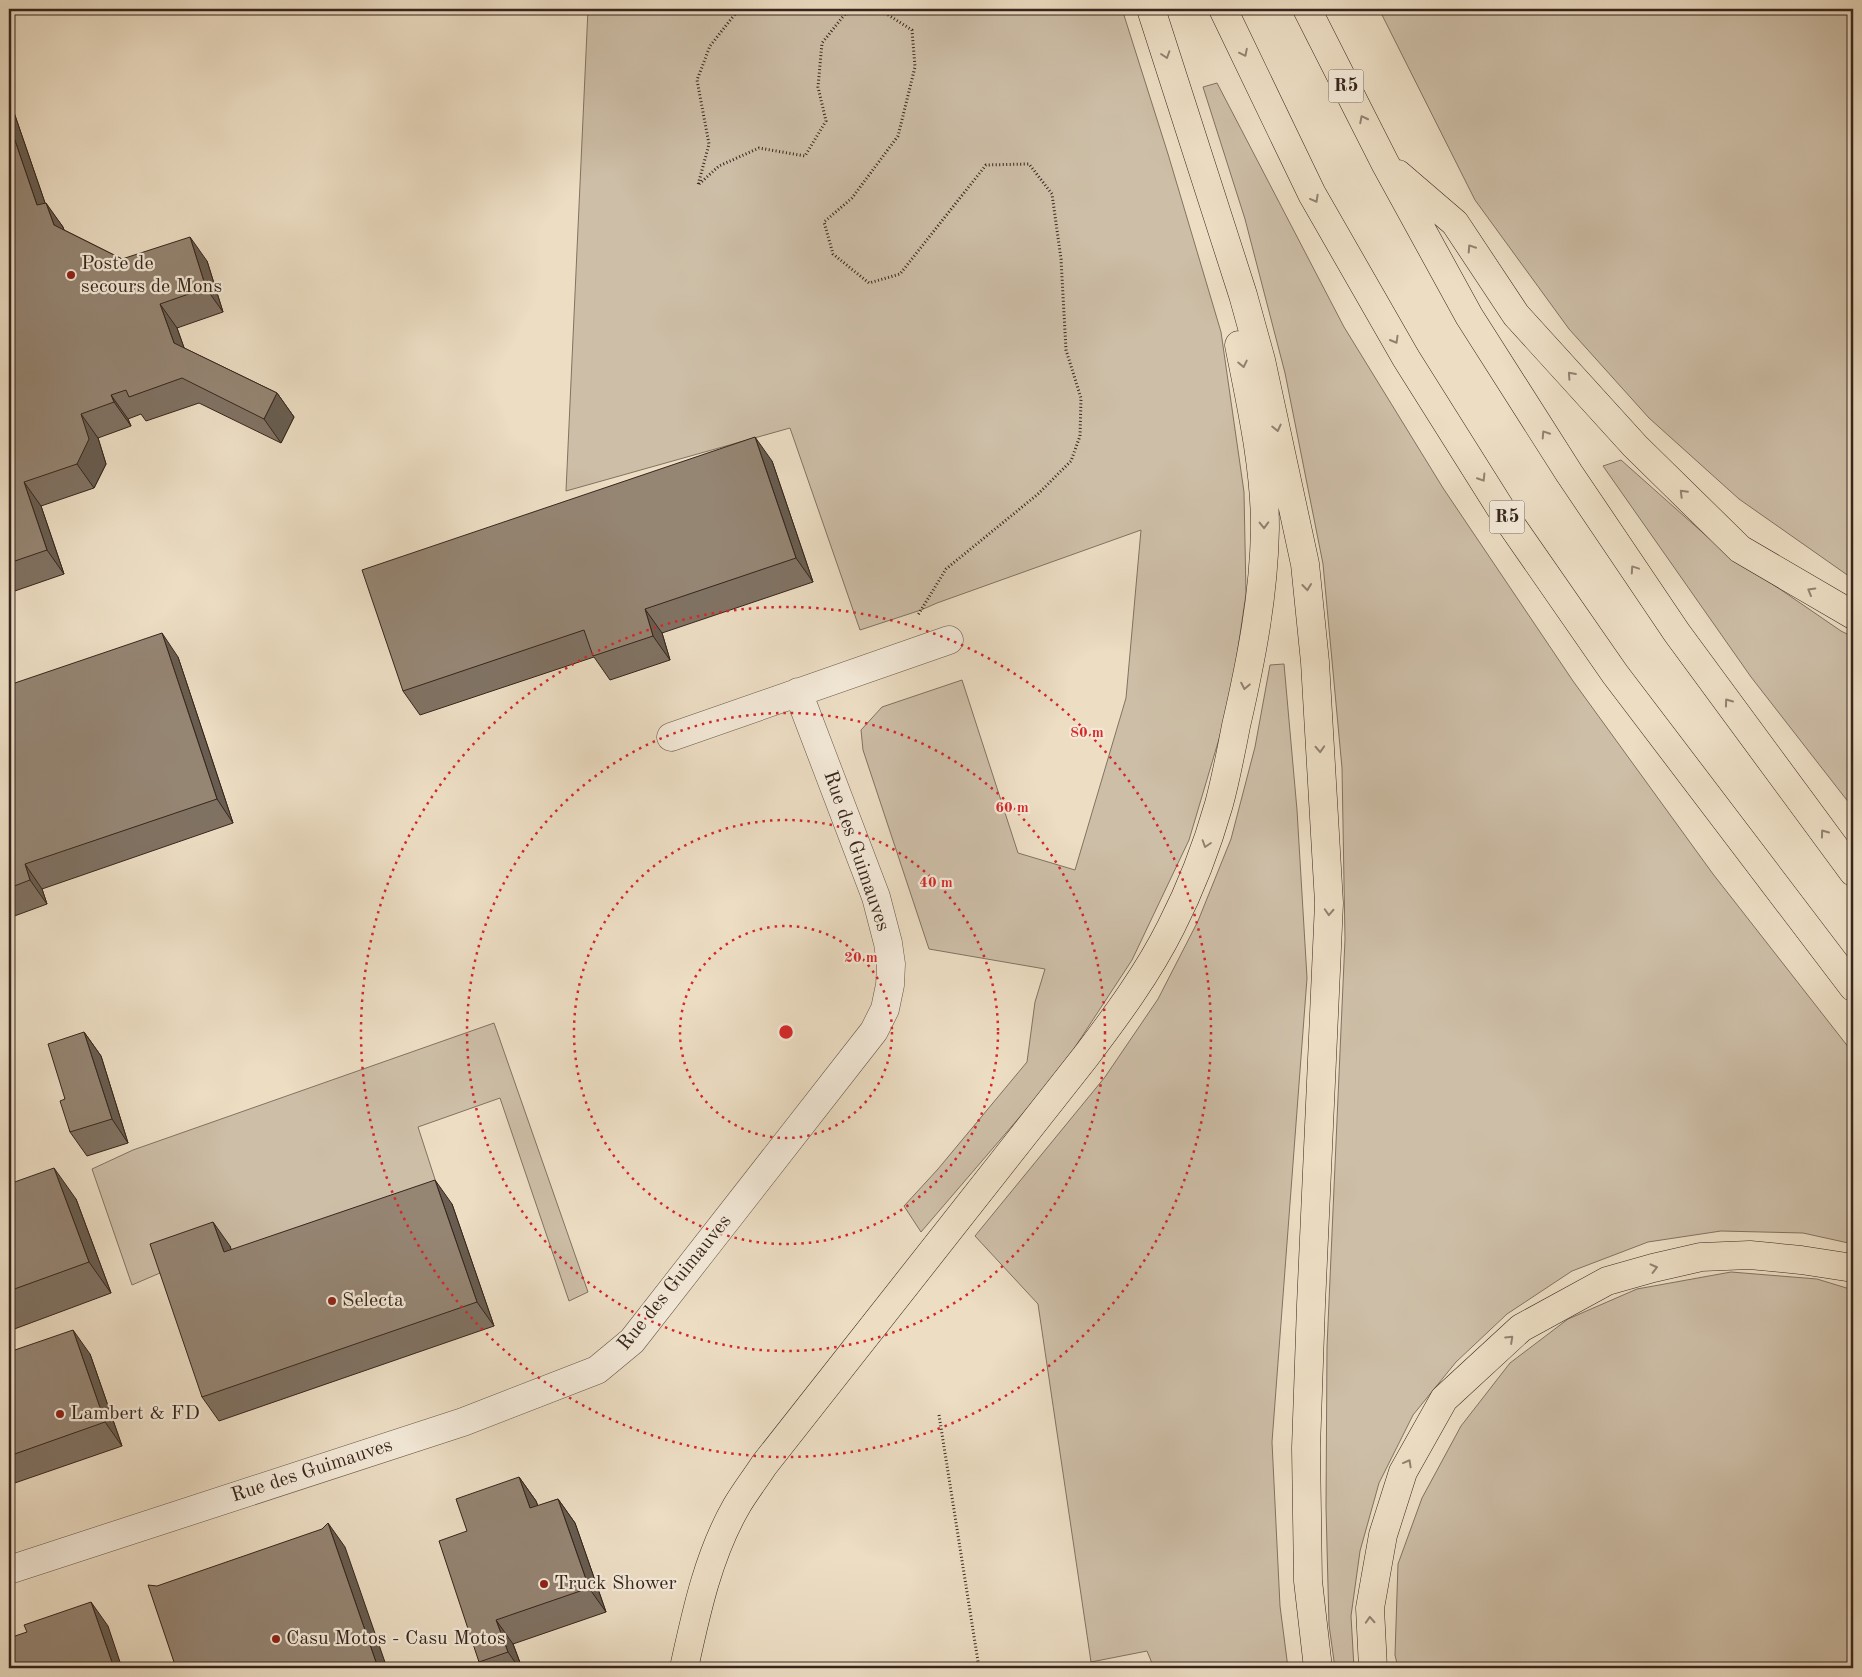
<svg xmlns="http://www.w3.org/2000/svg" width="1862" height="1677" viewBox="0 0 1862 1677" font-family="'Old Standard TT',serif">
<style>
.green{fill:#cdbea7;stroke:#827262}
.lines{fill:none;stroke-linecap:round;stroke-linejoin:round}
.minor-casing{stroke:#645346;stroke-width:29}
.highway-casing{stroke:#37251c;stroke-width:29}
.path{stroke:#37251c;stroke-width:3;stroke-dasharray:1 2.5;stroke-linecap:butt}
.minor{stroke:#f3e9d8;stroke-width:28}
.highway{stroke:#ecddc3;stroke-width:28}
.wall{fill:#807263;stroke:#37251c}
.shaded-wall{fill:#685d50;stroke:#37251c}
.building{fill:#958573;stroke:#37251c}
.oneway{stroke:#928170}
.ring{fill:none;stroke:#d62828;stroke-width:2.5;stroke-dasharray:2.5 5}
.poi-dot{fill:#8f2418;stroke:#f3e9d8;stroke-width:2}
.labels{text-anchor:middle;dominant-baseline:central;stroke-width:4.5;stroke-linejoin:round;paint-order:stroke}
.shield{fill:#f3e9d8;stroke:#6f6054;stroke-width:1}
.shield-label{font-size:19px;font-weight:bold;fill:#37251c}
.poi-label{font-size:20px;fill:#37251c;stroke:#f3e9d8;text-anchor:start}
.street-label{font-size:20px;fill:#37251c;stroke:#f3e9d8}
.centre{fill:#d62828;stroke:#f3e9d8;stroke-width:2.5}
.ring-label{font-size:15px;text-anchor:middle;font-weight:bold;fill:#d62828;stroke:#f3e9d8;stroke-width:4.5;stroke-linejoin:round;paint-order:stroke}
</style>
<rect width="100%" height="100%" fill="#ecddc3"/>
<filter id="stains"><feTurbulence type="fractalNoise" baseFrequency=".004" numOctaves="4"/><feColorMatrix values="0 0 0 0 .2 0 0 0 0 .09 0 0 0 0 .02 0 0 0 .5 -.17"/></filter>
<radialGradient id="worn" r=".72"><stop offset=".6" stop-color="#630" stop-opacity="0"/><stop offset="1" stop-color="#630" stop-opacity=".3"/></radialGradient>
<path class="green" d="M588 9H1122L1168 154 1221 332 1244 492 1246 594 1230 702 1189 840 1132 960 1060 1070 921 1232 904 1206 938 1169 1027 1062 1035 1002 1045 969 929 949 863 750 861 730 882 707 962 680 1018 853 1075 870 1126 698 1141 530 937 603 921 610 860 630 790 428 566 491Z
M1379 9H1853V579L1739 499 1649 418 1569 329 1475 200Z
M1217 83 1344 327 1443 488 1573 681 1713 874 1853 1053V1244L1803 1233 1721 1231 1648 1242 1572 1271 1507 1314 1456 1362 1413 1415 1379 1483 1360 1551 1351 1616 1354 1668H1335L1329 1625 1326 1507 1327 1347 1345 939 1342 768 1323 564 1285 373 1245 219 1203 87Z
M1621 460 1720 548 1841 631 1853 637V808L1751 677 1603 466Z
M1284 664 1297 810 1307 978 1272 1442 1280 1606 1288 1668H1154L1147 1651 1091 1662 1038 1304 975 1236 1105 1077 1158 999 1198 921 1231 839 1255 747 1270 665Z
M494 1023 588 1292 569 1301 500 1098 418 1127 445 1210 160 1273 132 1285 92 1169 133 1150Z
M1731 1272 1817 1279 1853 1290V1668H1398L1395 1655 1398 1564 1422 1498 1461 1426 1510 1363 1568 1319 1637 1289Z"/>
<g class="lines">
<defs>
<path id="minor" d="M671 737 949 640
M9 1570 463 1422 597 1370 632 1341 874 1031 885 1009 890 985 891 964 888 943 876 897 798 692"/>
<path id="highway" d="M1151 9 1243 295 1261 360 1305 564 1315 662 1329 903 1311 1305 1306 1448 1308 1581 1318 1668
M1223 9 1312 194 1406 358 1506 517 1615 674 1853 987
M1307 9 1385 163 1469 316 1569 473 1677 633 1853 872
M1398 174 1455 223 1516 315 1635 446 1740 549 1853 615
M684 1668C696 1613 708 1556 736 1507 744 1493 755 1479 764 1465L1086 1056C1117 1015 1148 973 1171 927 1191 888 1207 846 1219 804 1226 778 1231 752 1236 726 1251 661 1264 595 1265 528 1265 467 1251 405 1239 345
M1373 1668 1370 1608 1383 1535 1403 1472 1444 1399 1521 1328 1607 1281 1653 1268 1701 1257 1750 1255 1801 1260 1853 1268"/>
</defs>
<use href="#minor" class="minor-casing"/>
<use href="#highway" class="highway-casing"/>
<path class="path" d="M739 9 710 46 697 80 709 144 698 185 719 166 759 148 805 156 826 121 818 87 822 43 845 14 882 11 912 30 915 67 898 136 852 198 824 222 833 254 869 283 900 274 986 165 1029 164 1052 194 1061 259 1066 350 1081 398 1080 436 1071 461 1038 494 946 569 918 615
M939 1415 979 1668"/>
<use href="#minor" class="minor"/>
<use href="#highway" class="highway"/>
</g>
<path class="wall" d="M9 98 45 203 63 227 64 230 122 259 207 261 223 312 177 328 184 348 277 393 294 417 281 443 199 403 146 421 141 414 128 419 131 426 98 438 106 464 94 488 41 506 64 574 9 593Z
M772 461 813 582 662 633 670 660 610 680 594 657 420 715 403 691Z
M178 657 233 823 42 889 47 904 9 918V685Z
M84 1032 101 1056 128 1143 87 1156 70 1132 65 1099Z
M9 1184 76 1199 111 1293 9 1331Z
M452 1204 494 1326 219 1421 202 1397 230 1246 231 1250Z
M9 1352 90 1354 122 1446 9 1485Z
M519 1477 536 1501 538 1506 558 1499 575 1523 606 1612 513 1644 522 1668H484L479 1662 467 1531Z"/>
<path class="shaded-wall" d="M9 98 54 229 37 205 9 123Z
M46 203 63 227 70 249 54 225Z
M190 237 207 261 223 312 206 288Z
M160 304 177 328 191 367 174 343Z
M277 393 294 417 281 443 264 419Z
M111 395 128 419 131 426 114 402Z
M81 414 98 438 106 464 94 488 77 464Z
M755 437 772 461 813 582 796 558Z
M24 482 41 506 64 574 47 550Z
M645 609 662 633 670 660 653 636Z
M162 633 178 657 233 823 217 799Z
M25 864 42 889 47 904 30 880Z
M84 1032 101 1056 128 1143 112 1119Z
M54 1168 76 1199 111 1293 89 1262Z
M435 1180 452 1204 494 1326 477 1302Z
M213 1222 230 1246 241 1276 224 1252Z
M73 1330 90 1354 122 1446 105 1422Z
M519 1477 536 1501 547 1532 530 1508Z
M558 1499 575 1523 606 1612 589 1588Z
M328 1523 345 1547 387 1668H378Z
M91 1602 108 1626 122 1668H114Z
M496 1620 513 1644 522 1668H519L508 1652Z"/>
<path class="building" d="M9 123 37 205 46 203 54 225 122 259 190 237 206 288 160 304 174 343 277 393 264 419 182 378 129 397 126 390 111 395 114 402 81 414 89 439 77 464 24 482 47 550 9 563Z
M755 437 796 558 645 609 653 636 593 656 584 630 403 691 362 570Z
M162 633 217 799 25 864 30 880 9 888V685Z
M84 1032 112 1119 70 1132 60 1101 65 1099 48 1044Z
M54 1168 89 1262 9 1291V1184Z
M435 1180 477 1302 202 1397 150 1244 213 1222 224 1252Z
M73 1330 105 1422 9 1456V1352Z
M519 1477 530 1508 558 1499 589 1588 496 1620 508 1652 479 1662 439 1541 467 1531 456 1499Z
M328 1523 378 1668H176L148 1585 157 1586 322 1529Z
M91 1602 114 1668H9V1638L27 1632 24 1625Z"/>
<defs><path id="oneway-chevron" d="M-2-3.5L2.5 0L-2 3.5" fill="none" stroke-width="1.6" stroke-linecap="round" stroke-linejoin="round" transform="scale(1.25)"/></defs>
<g class="oneway">
<use href="#oneway-chevron" transform="translate(1244 53) rotate(64)"/>
<use href="#oneway-chevron" transform="translate(1166 55) rotate(72)"/>
<use href="#oneway-chevron" transform="translate(1363 119) rotate(-117)"/>
<use href="#oneway-chevron" transform="translate(1315 199) rotate(61)"/>
<use href="#oneway-chevron" transform="translate(1471 248) rotate(-123)"/>
<use href="#oneway-chevron" transform="translate(1395 340) rotate(60)"/>
<use href="#oneway-chevron" transform="translate(1243 364) rotate(78)"/>
<use href="#oneway-chevron" transform="translate(1571 375) rotate(-132)"/>
<use href="#oneway-chevron" transform="translate(1277 428) rotate(77)"/>
<use href="#oneway-chevron" transform="translate(1545 434) rotate(-123)"/>
<use href="#oneway-chevron" transform="translate(1482 478) rotate(58)"/>
<use href="#oneway-chevron" transform="translate(1683 493) rotate(-135)"/>
<use href="#oneway-chevron" transform="translate(1264 525) rotate(89)"/>
<use href="#oneway-chevron" transform="translate(1634 569) rotate(-124)"/>
<use href="#oneway-chevron" transform="translate(1307 587) rotate(84)"/>
<use href="#oneway-chevron" transform="translate(1811 591) rotate(-150)"/>
<use href="#oneway-chevron" transform="translate(1245 686) rotate(101)"/>
<use href="#oneway-chevron" transform="translate(1728 702) rotate(-126)"/>
<use href="#oneway-chevron" transform="translate(1320 749) rotate(87)"/>
<use href="#oneway-chevron" transform="translate(1824 833) rotate(-126)"/>
<use href="#oneway-chevron" transform="translate(1206 844) rotate(108)"/>
<use href="#oneway-chevron" transform="translate(1329 912) rotate(93)"/>
<use href="#oneway-chevron" transform="translate(1654 1268) rotate(-14)"/>
<use href="#oneway-chevron" transform="translate(1510 1339) rotate(-43)"/>
<use href="#oneway-chevron" transform="translate(1408 1463) rotate(-61)"/>
<use href="#oneway-chevron" transform="translate(1370 1620) rotate(-93)"/>
</g>
<g class="ring">
<circle cx="786" cy="1032" r="106"/>
<circle cx="786" cy="1032" r="212"/>
<circle cx="786" cy="1032" r="319"/>
<circle cx="786" cy="1032" r="425"/>
</g>
<g class="poi-dot">
<circle cx="71" cy="275" r="5"/>
<circle cx="332" cy="1301" r="5"/>
<circle cx="60" cy="1414" r="5"/>
<circle cx="544" cy="1584" r="5"/>
<circle cx="276" cy="1639" r="5"/>
</g>
<g class="labels">
<g class="shield">
<rect x="1328.5" y="69.5" width="35" height="33" rx="4"/>
<rect x="1489.5" y="500.5" width="35" height="33" rx="4"/>
</g>
<g class="shield-label">
<text x="1346" y="86">R5</text>
<text x="1507" y="517">R5</text>
</g>
<g class="poi-label">
<text x="81" y="264">Poste de<tspan x="81" dy="23">secours de Mons</tspan></text>
<text x="342" y="1301">Selecta</text>
<text x="70" y="1414">Lambert &amp; FD</text>
<text x="554" y="1584">Truck Shower</text>
<text x="286" y="1639">Casu Motos - Casu Motos</text>
</g>
<g class="street-label">
<text transform="translate(856 851) rotate(71)">Rue des Guimauves</text>
<text transform="translate(675 1283) rotate(-51)">Rue des Guimauves</text>
<text transform="translate(312 1471) rotate(-18)">Rue des Guimauves</text>
</g>
</g>
<circle cx="786" cy="1032" r="8" class="centre"/>
<g class="ring-label">
<text x="1087" y="737">80 m</text>
<text x="1012" y="812">60 m</text>
<text x="936" y="887">40 m</text>
<text x="861" y="962">20 m</text>
</g>
<rect width="1862" height="1677" fill="none" stroke="#ecddc3" stroke-width="30"/>
<rect x="10" y="10" width="1842" height="1657" fill="none" stroke="#37251c" stroke-width="2.5"/>
<rect x="15" y="15" width="1832" height="1647" fill="none" stroke="#37251c"/>
<rect width="100%" height="100%" filter="url(#stains)"/>
<rect width="100%" height="100%" fill="url(#worn)"/>
</svg>
